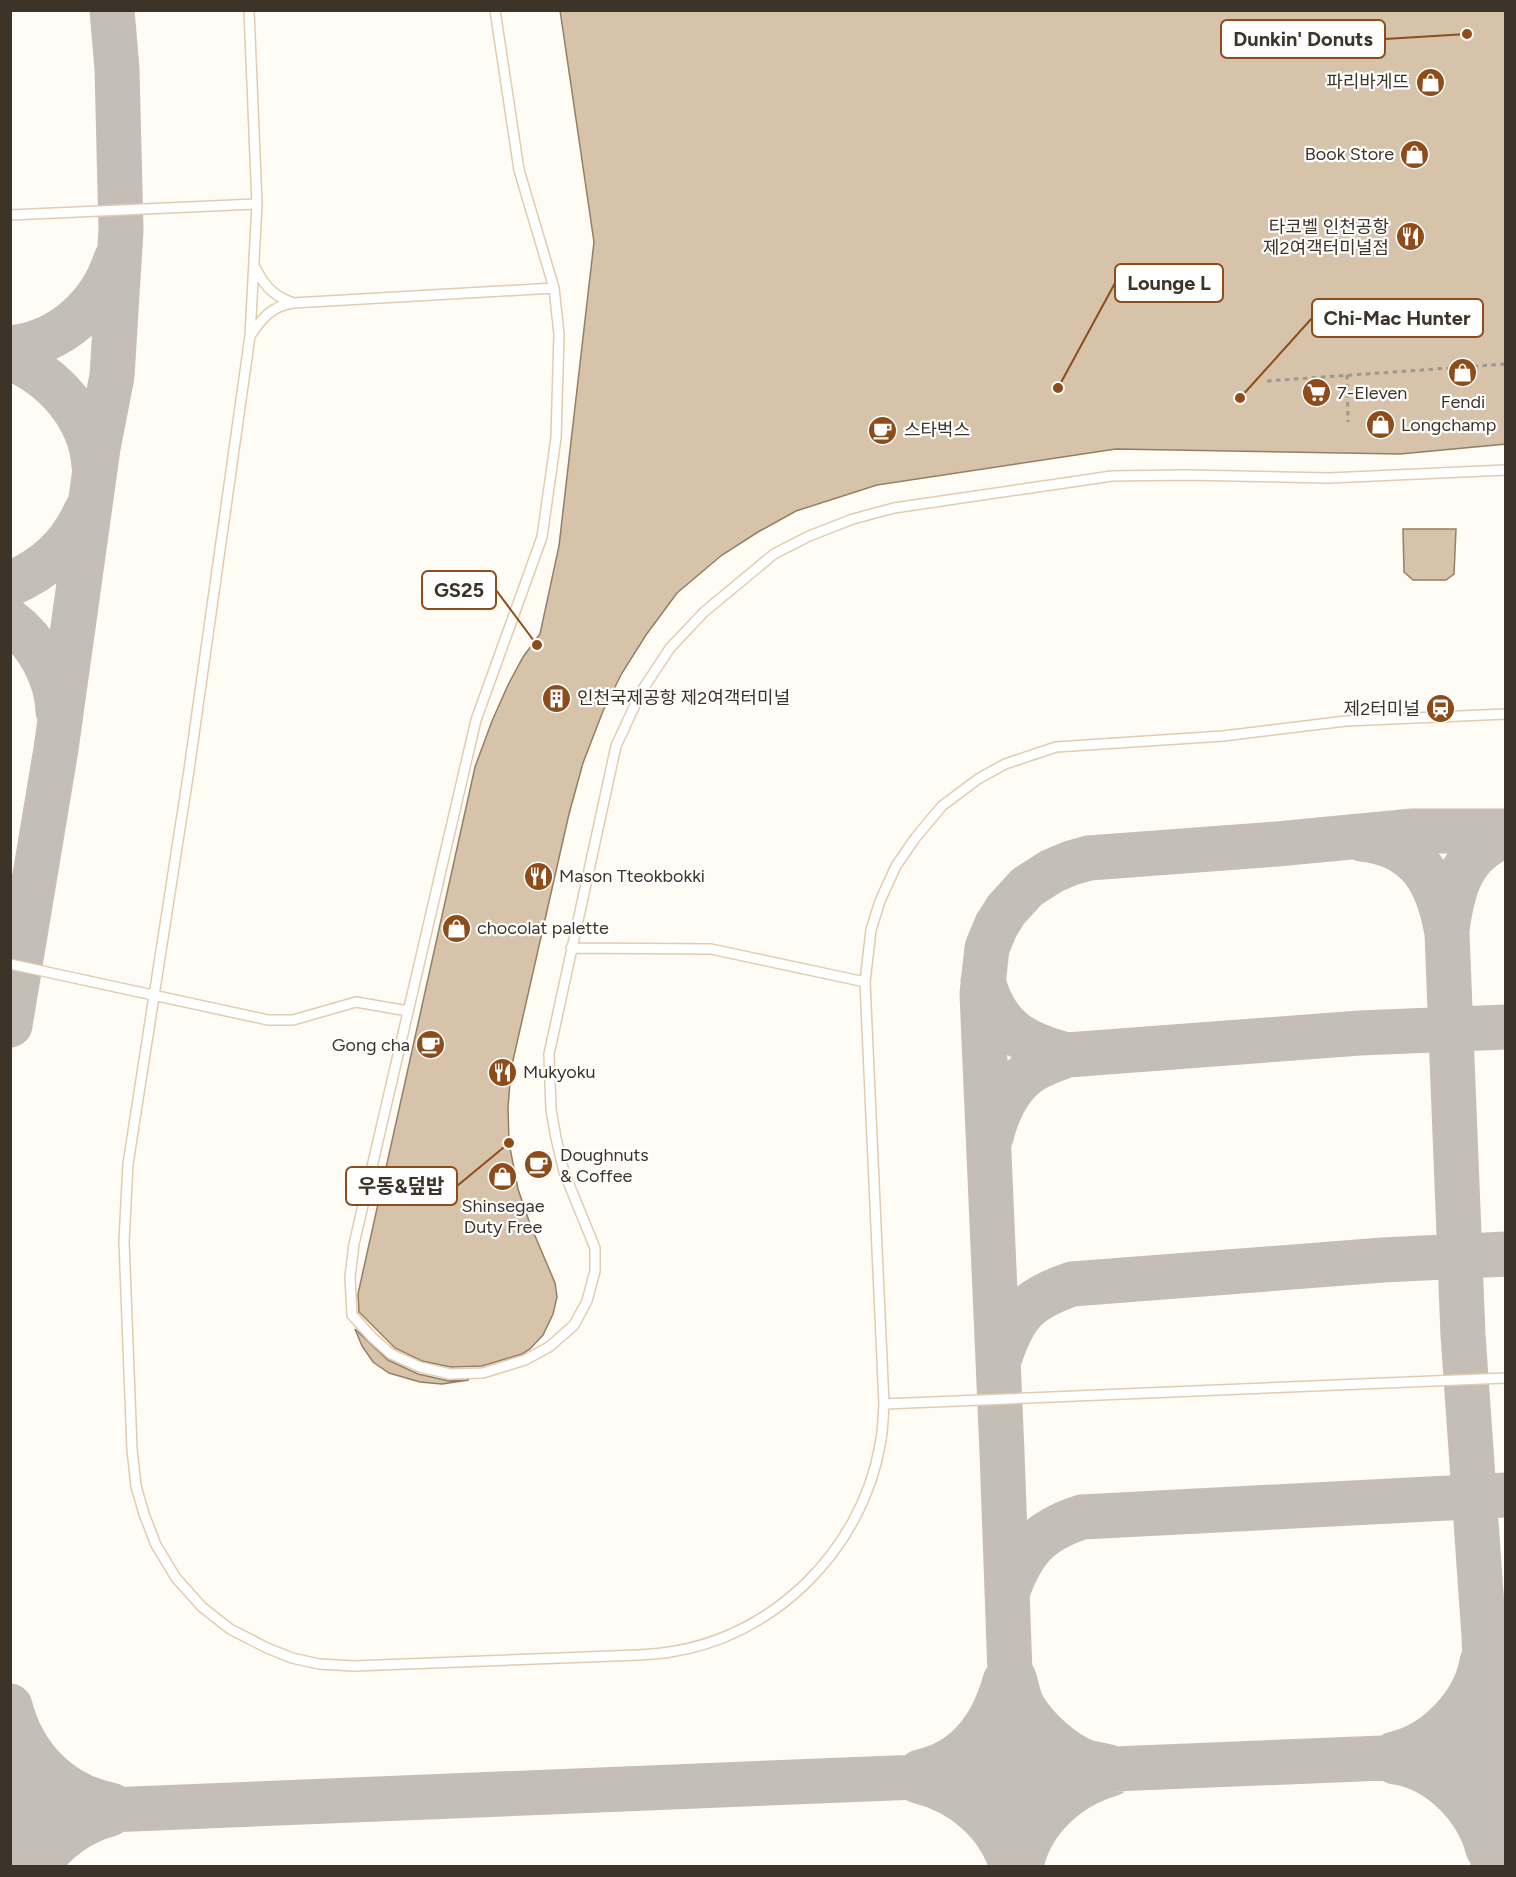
<svg xmlns="http://www.w3.org/2000/svg" width="1516" height="1877" viewBox="0 0 1516 1877" font-family="Figtree,'Noto Sans KR',sans-serif">
<style>
.lines{fill:none;stroke-linecap:round;stroke-linejoin:round}
.taxiway{stroke:#c4beb7;stroke-width:45}
.building{fill:#d6c3aa;stroke:#947f64;stroke-width:1.5}
.lane-casing{stroke:#e2ccaf;stroke-width:12}
.path{stroke:#9d978e;stroke-width:3;stroke-dasharray:4.5 4.5;stroke-linecap:butt}
.lane{stroke:#fff;stroke-width:9}
.labels{text-anchor:middle;dominant-baseline:central;stroke-width:4.5;stroke-linejoin:round;paint-order:stroke}
.poi-label{font-size:18px;fill:#3d3429;stroke:#fff;text-anchor:start}
.leader{fill:none;stroke:#8f4c1b;stroke-width:2}
.callout-dot{fill:#8f4c1b;stroke:#fff;stroke-width:2}
.callout{fill:#fff;stroke:#8f4c1b;stroke-width:2}
.callout-label{font-size:20px;text-anchor:middle;font-weight:bold;fill:#3d3429}
</style>
<rect width="100%" height="100%" fill="#fffbf5"/>
<g class="lines">
<path class="taxiway" d="M10 348C61 343 101 306 116 259
M10 358C54 376 91 417 94 466
M10 584C45 569 70 547 86 511
M10 621C37 641 57 677 58 711
M1362 839C1419 845 1438 882 1447 933L1463 1335 1484 1636 1493 1866
M1447 930C1452 890 1462 850 1506 836
M983 981C996 1028 1021 1043 1067 1055
M10 1025 56 749 98 448 112 376 121 230 117 69 112 10
M991 1137C997 1113 1008 1088 1028 1073 1039 1065 1055 1060 1067 1055L1360 1033 1506 1027
M999 1360C1014 1314 1026 1300 1072 1284L1383 1260 1506 1254
M1007 1593C1022 1551 1038 1531 1082 1517L1506 1495
M1014 1678C1017 1688 1019 1701 1025 1710 1038 1730 1063 1753 1086 1762 1093 1764 1101 1765 1109 1767
M10 1706C23 1757 60 1795 111 1805
M10 1731 16 1866
M1394 1754C1436 1745 1475 1704 1482 1662
M1395 1762C1439 1768 1477 1807 1488 1849
M920 1772C968 1762 993 1725 1005 1681
M918 1781C962 1792 998 1822 1012 1866
M10 1814 1506 1753
M38 1866C54 1841 80 1822 110 1814
M1017 1866 1002 1452 982 994 987 948 996 926 1006 910 1027 887 1052 871 1071 863 1089 858 1277 844 1413 831H1506
M1021 1866C1030 1821 1067 1787 1111 1774"/>
</g>
<path class="building" d="M560 10H1506V444L1400 454 1116 449 877 485 796 511 758 532 722 555 677 593 646 635 622 673 603 711 583 763 569 814 511 1069 508 1108 509 1143 518 1189 530 1224 555 1283 557 1297 553 1314 543 1335 530 1349 522 1354 482 1366 451 1367 422 1361 395 1348 359 1312 358 1294 475 767 492 721 508 685 523 657 540 634 559 546 594 242Z
M1403 529H1456L1454 574 1446 580H1413L1404 572Z
M355 1329 388 1360 418 1374 449 1381 469 1380 442 1384 420 1382 389 1373 373 1362 362 1346Z"/>
<g class="lines">
<defs>
<path id="lane" d="M249 10 257 204 250 336 189 770 128 1164 124 1241 132 1449 136 1486 144 1514 156 1545 176 1578 202 1607 230 1629 267 1648 292 1658 319 1664 354 1666 638 1655C648 1654 659 1654 670 1652 774 1637 862 1549 880 1445 883 1432 883 1418 884 1404L865 982 871 930 880 901 896 866 916 837 942 806 978 779 1005 764 1056 747 1223 736 1346 721 1506 714
M495 10 519 170 554 288 559 334 556 438 542 537 476 720 354 1244 350 1277 352 1315 372 1337 391 1354 420 1367 450 1374 483 1373 525 1360 549 1347 574 1325 587 1301 595 1271V1248L564 1172 556 1138 551 1109 549 1054 616 746 641 692 670 648 704 612 774 554 809 536 853 519 894 508 1112 476 1186 475 1329 478 1506 470
M10 215 257 204
M255 267C263 284 273 296 291 302
M250 336C262 318 272 306 293 303L554 288
M571 948 711 949 865 982
M10 964 268 1020H293L356 1002 408 1011
M884 1404 1506 1378"/>
</defs>
<use href="#lane" class="lane-casing"/>
<path class="path" d="M1347 375 1348 422
M1267 381 1506 364"/>
<use href="#lane" class="lane"/>
</g>
<defs>
<symbol id="shop-disc" viewBox="-11 -11 22 22"><circle r="9.5" fill="#8f4c1b" stroke="#fff"/><path d="M-5-2.5h2.3a2.7 3.5 0 0 1 5.4 0H5L5.5 6h-11ZM-1.5-2.5h3a1.5 2.3 0 0 0-3 0Z" fill="#fff"/></symbol>
<symbol id="restaurant-disc" viewBox="-11 -11 22 22"><circle r="9.5" fill="#8f4c1b" stroke="#fff"/><path d="M-5-6h1v4h1v-4h1v4h1v-4h1v5L-1.5 .5V6h-2V.5L-5-1ZM5-6V6H3V1.5H1.5Q1.5-4 5-6Z" fill="#fff"/></symbol>
<symbol id="supermarket-disc" viewBox="-11 -11 22 22"><circle r="9.5" fill="#8f4c1b" stroke="#fff"/><path d="M-6-5.5h2.5l.6 2H6L4.5 2H-2.5L-4.4-4H-6ZM-1.5 3.2a1.3 1.3 0 1 0 .1 0ZM3 3.2a1.3 1.3 0 1 0 .1 0Z" fill="#fff"/></symbol>
<symbol id="cafe-disc" viewBox="-11 -11 22 22"><circle r="9.5" fill="#8f4c1b" stroke="#fff"/><path d="M-5.5-4.5H6V0H3Q3 3.5 0 3.5H-2.5Q-5.5 3.5-5.5 0ZM3-3.2v2h1.7v-2ZM-6 4.5H4V6H-6Z" fill="#fff"/></symbol>
<symbol id="building-disc" viewBox="-11 -11 22 22"><circle r="9.5" fill="#8f4c1b" stroke="#fff"/><path d="M-4-6H4V6H1V3H-1V6H-4ZM-2.5-4.3h1.7v1.8h-1.7ZM.8-4.3h1.7v1.8H.8ZM-2.5-1h1.7V.8h-1.7ZM.8-1h1.7V.8H.8Z" fill="#fff"/></symbol>
<symbol id="station-disc" viewBox="-11 -11 22 22"><circle r="9.5" fill="#8f4c1b" stroke="#fff"/><path d="M-3-6H3Q5-6 5-4V2Q5 4 3 4L4.5 6H3L1.5 4h-3L-3 6H-4.5L-3 4Q-5 4-5 2V-4Q-5-6-3-6ZM-3.5-4v3h7v-3ZM-3.5 1v1.5H-2V1ZM2 1v1.5H3.5V1Z" fill="#fff"/></symbol>
</defs>
<g fill-rule="evenodd">
<use href="#shop-disc" x="1414" y="66" width="33" height="33"/>
<use href="#shop-disc" x="1398" y="138" width="33" height="33"/>
<use href="#restaurant-disc" x="1394" y="220" width="33" height="33"/>
<use href="#shop-disc" x="1446" y="356" width="33" height="33"/>
<use href="#supermarket-disc" x="1300" y="376" width="33" height="33"/>
<use href="#shop-disc" x="1364" y="408" width="33" height="33"/>
<use href="#cafe-disc" x="866" y="414" width="33" height="33"/>
<use href="#building-disc" x="540" y="682" width="33" height="33"/>
<use href="#station-disc" x="1424" y="692" width="33" height="33"/>
<use href="#restaurant-disc" x="522" y="860" width="33" height="33"/>
<use href="#shop-disc" x="440" y="912" width="33" height="33"/>
<use href="#cafe-disc" x="414" y="1028" width="33" height="33"/>
<use href="#restaurant-disc" x="486" y="1056" width="33" height="33"/>
<use href="#cafe-disc" x="522" y="1148" width="33" height="33"/>
<use href="#shop-disc" x="486" y="1160" width="33" height="33"/>
</g>
<g class="labels">
<g class="poi-label">
<text x="1409" y="82" text-anchor="end">파리바게뜨</text>
<text x="1394" y="154" text-anchor="end">Book Store</text>
<text x="1389" y="227" text-anchor="end">타코벨 인천공항<tspan x="1389" dy="21">제2여객터미널점</tspan></text>
<text x="1337" y="393">7-Eleven</text>
<text x="1463" y="402" text-anchor="middle">Fendi</text>
<text x="1401" y="425">Longchamp</text>
<text x="904" y="430">스타벅스</text>
<text x="577" y="698">인천국제공항 제2여객터미널</text>
<text x="1420" y="709" text-anchor="end">제2터미널</text>
<text x="559" y="876">Mason Tteokbokki</text>
<text x="477" y="928">chocolat palette</text>
<text x="410" y="1045" text-anchor="end">Gong cha</text>
<text x="523" y="1072">Mukyoku</text>
<text x="560" y="1155">Doughnuts<tspan x="560" dy="21">&amp; Coffee</tspan></text>
<text x="503" y="1206" text-anchor="middle">Shinsegae<tspan x="503" dy="21">Duty Free</tspan></text>
</g>
</g>
<path class="leader" d="M1467 34L1385 39M1058 388L1115 283M1240 398L1312 318M537 645L496 590M509 1143L457 1186"/>
<g class="callout-dot">
<circle cx="1467" cy="34" r="6"/>
<circle cx="1058" cy="388" r="6"/>
<circle cx="1240" cy="398" r="6"/>
<circle cx="537" cy="645" r="6"/>
<circle cx="509" cy="1143" r="6"/>
</g>
<g class="callout">
<rect x="1221" y="20" width="164" height="38" rx="6"/>
<rect x="1115" y="264" width="108" height="38" rx="6"/>
<rect x="1312" y="299" width="171" height="38" rx="6"/>
<rect x="422" y="571" width="74" height="38" rx="6"/>
<rect x="346" y="1167" width="111" height="38" rx="6"/>
</g>
<g class="callout-label">
<text x="1303" y="46">Dunkin' Donuts</text>
<text x="1169" y="290">Lounge L</text>
<text x="1397" y="325">Chi-Mac Hunter</text>
<text x="459" y="597">GS25</text>
<text x="401" y="1193">우동&amp;덮밥</text>
</g>
<rect width="1516" height="1877" fill="none" stroke="#3d3429" stroke-width="24"/>
</svg>
